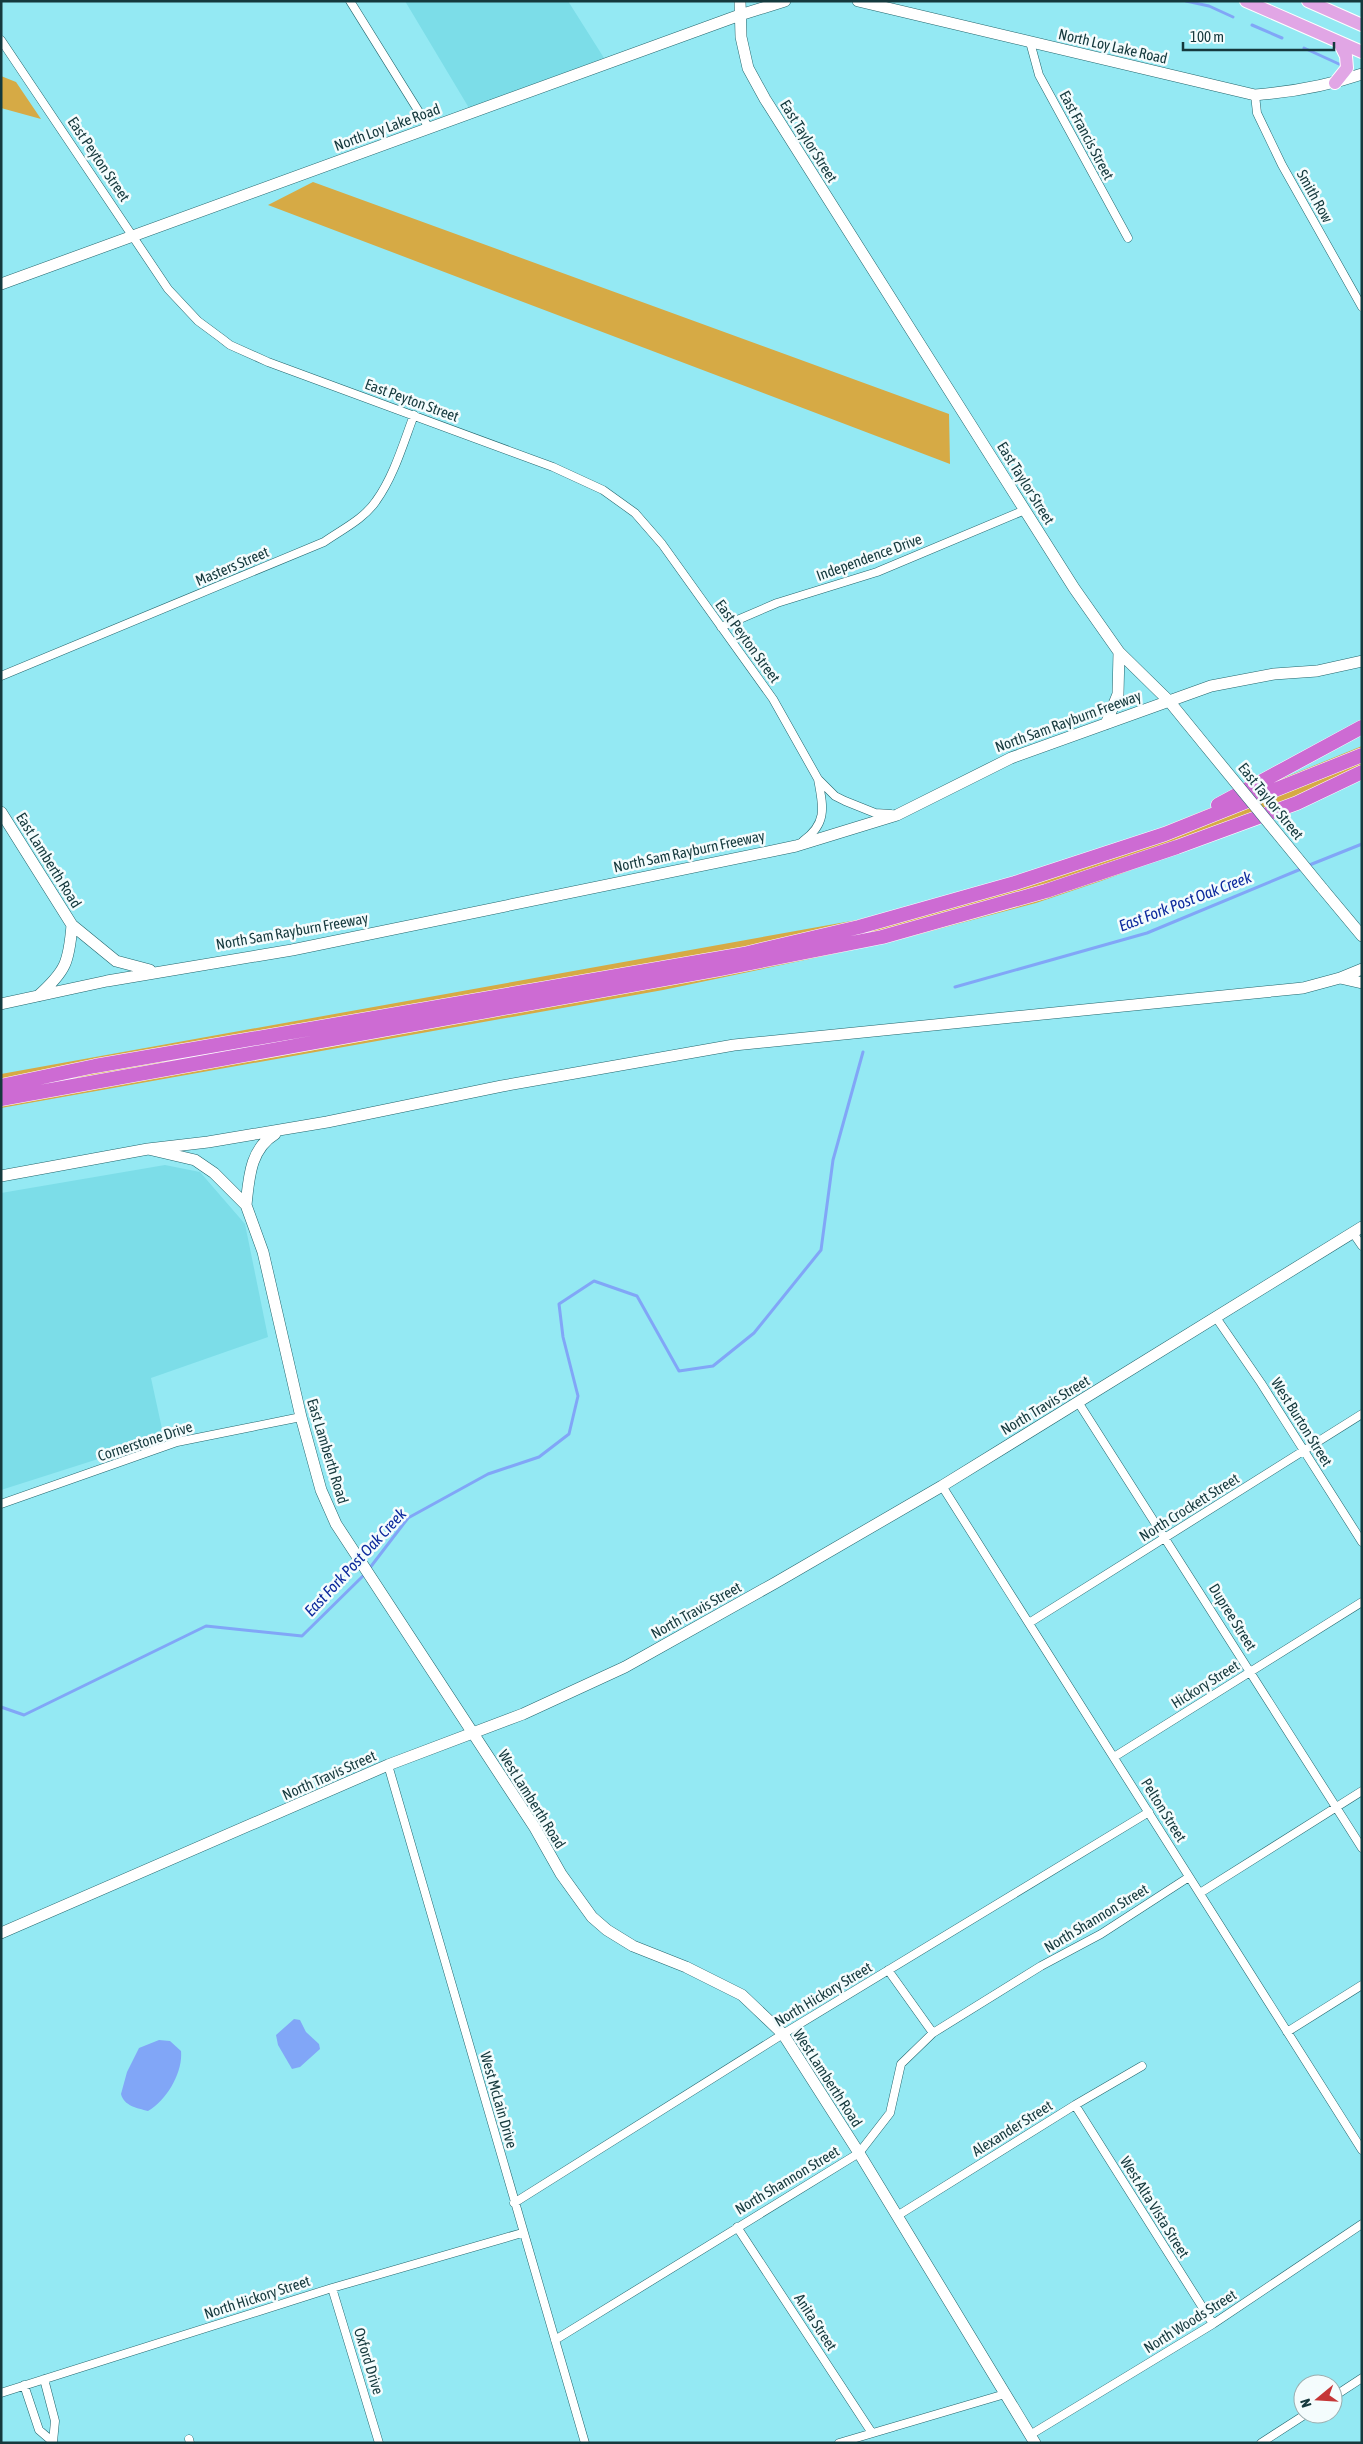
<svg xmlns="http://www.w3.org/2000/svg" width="1363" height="2444" viewBox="0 0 1363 2444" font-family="'Asap Condensed',sans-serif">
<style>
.built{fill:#7cdde8}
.green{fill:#d6aa45}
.water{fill:#81a6f7}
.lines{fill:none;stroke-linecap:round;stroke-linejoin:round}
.stream{stroke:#81a6f7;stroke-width:3}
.street-casing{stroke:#22656c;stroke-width:9}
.secondary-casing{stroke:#22656c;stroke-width:12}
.primary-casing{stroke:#fff;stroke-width:14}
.highway-casing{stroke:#fff;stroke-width:15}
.street{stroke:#fff;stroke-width:8}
.secondary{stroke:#fff;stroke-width:11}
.primary{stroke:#e1a6e5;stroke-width:12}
.highway{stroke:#cd6bd3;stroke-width:14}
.secondary-bridge-casing{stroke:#22656c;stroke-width:12;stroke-linecap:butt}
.secondary-bridge{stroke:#fff;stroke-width:11}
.labels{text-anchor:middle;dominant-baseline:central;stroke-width:5;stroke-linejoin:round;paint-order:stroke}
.street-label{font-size:15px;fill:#15393d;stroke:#f4fcfd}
.water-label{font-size:16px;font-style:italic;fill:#0c2a9d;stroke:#f4fcfd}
</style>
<rect width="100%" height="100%" fill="#94e9f3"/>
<path class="built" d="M405 1H568L604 58 469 108Z
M165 1165 200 1172 245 1224 268 1337 151 1378 164 1438 1 1490V1193Z"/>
<path class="green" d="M1 76 16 82 41 119 1 108Z
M313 182 949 414 950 464 268 205Z
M1362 746V777L1227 835 1101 881 1036 903 890 942 663 990 1 1108V1074L857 920 955 895 1139 837Z"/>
<path class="water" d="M294 2019 300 2020 306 2032 319 2044 320 2049 300 2067 292 2069 278 2045 276 2035Z
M159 2040 170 2041 181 2051C183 2072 167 2100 148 2111 137 2108 124 2106 121 2094L127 2072 139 2048Z"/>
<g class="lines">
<path class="stream" d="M1186 1 1209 6 1233 17
M1252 25 1282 38
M1304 48 1339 64
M1307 866 1362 844
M955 987 1147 933 1301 869
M369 1569 408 1518 488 1474 539 1457 569 1434 578 1396 563 1337 559 1304 594 1281 637 1296 679 1371 713 1366 754 1333 821 1250 833 1160 863 1052
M1 1707 24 1715 206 1626 302 1636 365 1574"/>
<defs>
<path id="street" d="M350 1 429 128
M1 40 168 289 198 321 221 338 230 345 268 362 553 467 603 490 635 513 662 544 773 699 818 779 835 796 845 801 875 813 891 814
M1030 42 1039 75 1128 238
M1255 95 1257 113 1282 165 1362 307
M721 627 777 603 877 572 1025 510
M1 676 324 542C341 530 364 519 376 501 394 476 403 444 414 415
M803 841C828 823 823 806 818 779
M1353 1233 1362 1246
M1217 1319 1261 1383 1362 1542
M1078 1402 1362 1848
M942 1486 1362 2150
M1 1504 177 1442 301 1417
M1029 1623 1362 1414
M1114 1757 1362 1602
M388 1765 585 2443
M1200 1893 1362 1791
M888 1970 933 2033
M1287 2032 1362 1985
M1075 2105 1213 2324
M514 2203 783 2034 1149 1812
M897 2216 1075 2105 1142 2066
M737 2227 872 2433
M332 2288 379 2443
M555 2340 859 2153 890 2113 901 2064 933 2033 1041 1966 1101 1934 1189 1877
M24 2385 39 2430 53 2442 55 2421 44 2379
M1 2393 332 2288 522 2233
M1333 2397 1362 2378
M1030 2435 1213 2324 1362 2224
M189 2439 190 2443
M839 2443 1005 2394
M1261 2443 1306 2414"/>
<path id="secondary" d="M740 1 741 37 748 68 765 99 1074 588 1119 652 1169 701 1204 744
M858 1 1255 95C1291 92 1327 86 1362 74
M1 284 740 15 785 1
M1106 724 1118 694 1119 652
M1 812 72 925 116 961 150 970
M1322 888 1362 936
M1340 978 1362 983
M38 996C66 971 69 962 72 925
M1 1004 107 981 292 950 796 846 897 815 1011 758 1211 686 1274 674 1317 671 1362 661
M148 1149 195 1160 214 1173 246 1205 263 1252 301 1417 321 1490 336 1524 535 1828 561 1874 592 1917 607 1930 633 1946 686 1967 742 1995 783 2034 859 2153 1035 2443
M1 1176 148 1149 208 1142 327 1122 502 1086 734 1045 1303 988 1340 978 1362 969
M246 1205C249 1178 250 1149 275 1134
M1 1933 388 1765 523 1714 625 1667 775 1583 942 1486 1362 1227"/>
<path id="primary" d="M1246 1 1362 52
M1308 1 1362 25
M1335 83 1347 68 1346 56 1339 42"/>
<path id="highway" d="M1218 805 1362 727
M1 1086 95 1066 744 954 859 927 1015 883 1165 834 1362 755
M1 1099 720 969 882 937 1046 891 1177 847 1297 803 1362 772"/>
</defs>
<use href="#street" class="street-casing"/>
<use href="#secondary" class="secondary-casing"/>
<use href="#primary" class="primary-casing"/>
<use href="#highway" class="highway-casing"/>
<use href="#street" class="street"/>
<use href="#secondary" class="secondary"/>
<use href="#primary" class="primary"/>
<use href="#highway" class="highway"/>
<defs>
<path id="secondary-bridge" d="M1204 744 1322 888"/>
</defs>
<use href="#secondary-bridge" class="secondary-bridge-casing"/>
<use href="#secondary-bridge" class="secondary-bridge"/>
</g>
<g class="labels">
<g class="street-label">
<text transform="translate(1113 46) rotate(13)">North Loy Lake Road</text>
<text transform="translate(387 127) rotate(-20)">North Loy Lake Road</text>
<text transform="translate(1087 135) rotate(62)">East Francis Street</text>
<text transform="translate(809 141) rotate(58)">East Taylor Street</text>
<text transform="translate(99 159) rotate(56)">East Peyton Street</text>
<text transform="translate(1315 196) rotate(61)">Smith Row</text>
<text transform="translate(412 400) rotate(20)">East Peyton Street</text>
<text transform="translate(1026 483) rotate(58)">East Taylor Street</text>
<text transform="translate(869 557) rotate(-20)">Independence Drive</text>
<text transform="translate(232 566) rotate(-23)">Masters Street</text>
<text transform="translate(748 641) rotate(54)">East Peyton Street</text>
<text transform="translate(1068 721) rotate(-20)">North Sam Rayburn Freeway</text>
<text transform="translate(1271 801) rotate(51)">East Taylor Street</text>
<text transform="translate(689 851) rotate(-12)">North Sam Rayburn Freeway</text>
<text transform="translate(49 860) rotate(58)">East Lamberth Road</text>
<text transform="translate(292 931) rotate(-10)">North Sam Rayburn Freeway</text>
<text transform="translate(1045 1405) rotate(-31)">North Travis Street</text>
<text transform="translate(1302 1422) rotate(58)">West Burton Street</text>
<text transform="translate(145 1441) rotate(-18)">Cornerstone Drive</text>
<text transform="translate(328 1451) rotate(73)">East Lamberth Road</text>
<text transform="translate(1189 1507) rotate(-32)">North Crockett Street</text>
<text transform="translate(696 1610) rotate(-29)">North Travis Street</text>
<text transform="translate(1233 1617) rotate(58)">Dupree Street</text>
<text transform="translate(1205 1684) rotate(-32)">Hickory Street</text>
<text transform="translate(329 1775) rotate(-24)">North Travis Street</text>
<text transform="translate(532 1799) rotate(58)">West Lamberth Road</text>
<text transform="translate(1164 1810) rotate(58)">Pelton Street</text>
<text transform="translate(1096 1918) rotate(-31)">North Shannon Street</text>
<text transform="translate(823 1994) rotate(-31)">North Hickory Street</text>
<text transform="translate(828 2078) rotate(57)">West Lamberth Road</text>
<text transform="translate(499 2100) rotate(74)">West McLain Drive</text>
<text transform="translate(1012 2128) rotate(-32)">Alexander Street</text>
<text transform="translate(787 2180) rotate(-31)">North Shannon Street</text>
<text transform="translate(1155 2207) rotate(58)">West Alta Vista Street</text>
<text transform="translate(257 2297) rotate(-18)">North Hickory Street</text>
<text transform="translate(1190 2321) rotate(-32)">North Woods Street</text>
<text transform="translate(816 2322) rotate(57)">Anita Street</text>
<text transform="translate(369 2361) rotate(73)">Oxford Drive</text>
</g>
<g class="water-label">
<text transform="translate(1185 901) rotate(-21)">East Fork Post Oak Creek</text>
<text transform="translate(355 1562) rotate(-47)">East Fork Post Oak Creek</text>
</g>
</g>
<rect width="1363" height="2444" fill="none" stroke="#15393d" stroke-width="5"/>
<g transform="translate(1318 2399) rotate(252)"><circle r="24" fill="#f4fcfd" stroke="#9baeb0"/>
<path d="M0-4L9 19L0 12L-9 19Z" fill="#c53637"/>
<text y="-8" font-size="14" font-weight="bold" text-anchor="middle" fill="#15393d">N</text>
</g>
<path d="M1183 42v8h151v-8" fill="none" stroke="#15393d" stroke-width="2.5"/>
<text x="1190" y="42" font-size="15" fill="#15393d" stroke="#f4fcfd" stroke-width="4" paint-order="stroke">100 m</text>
</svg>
